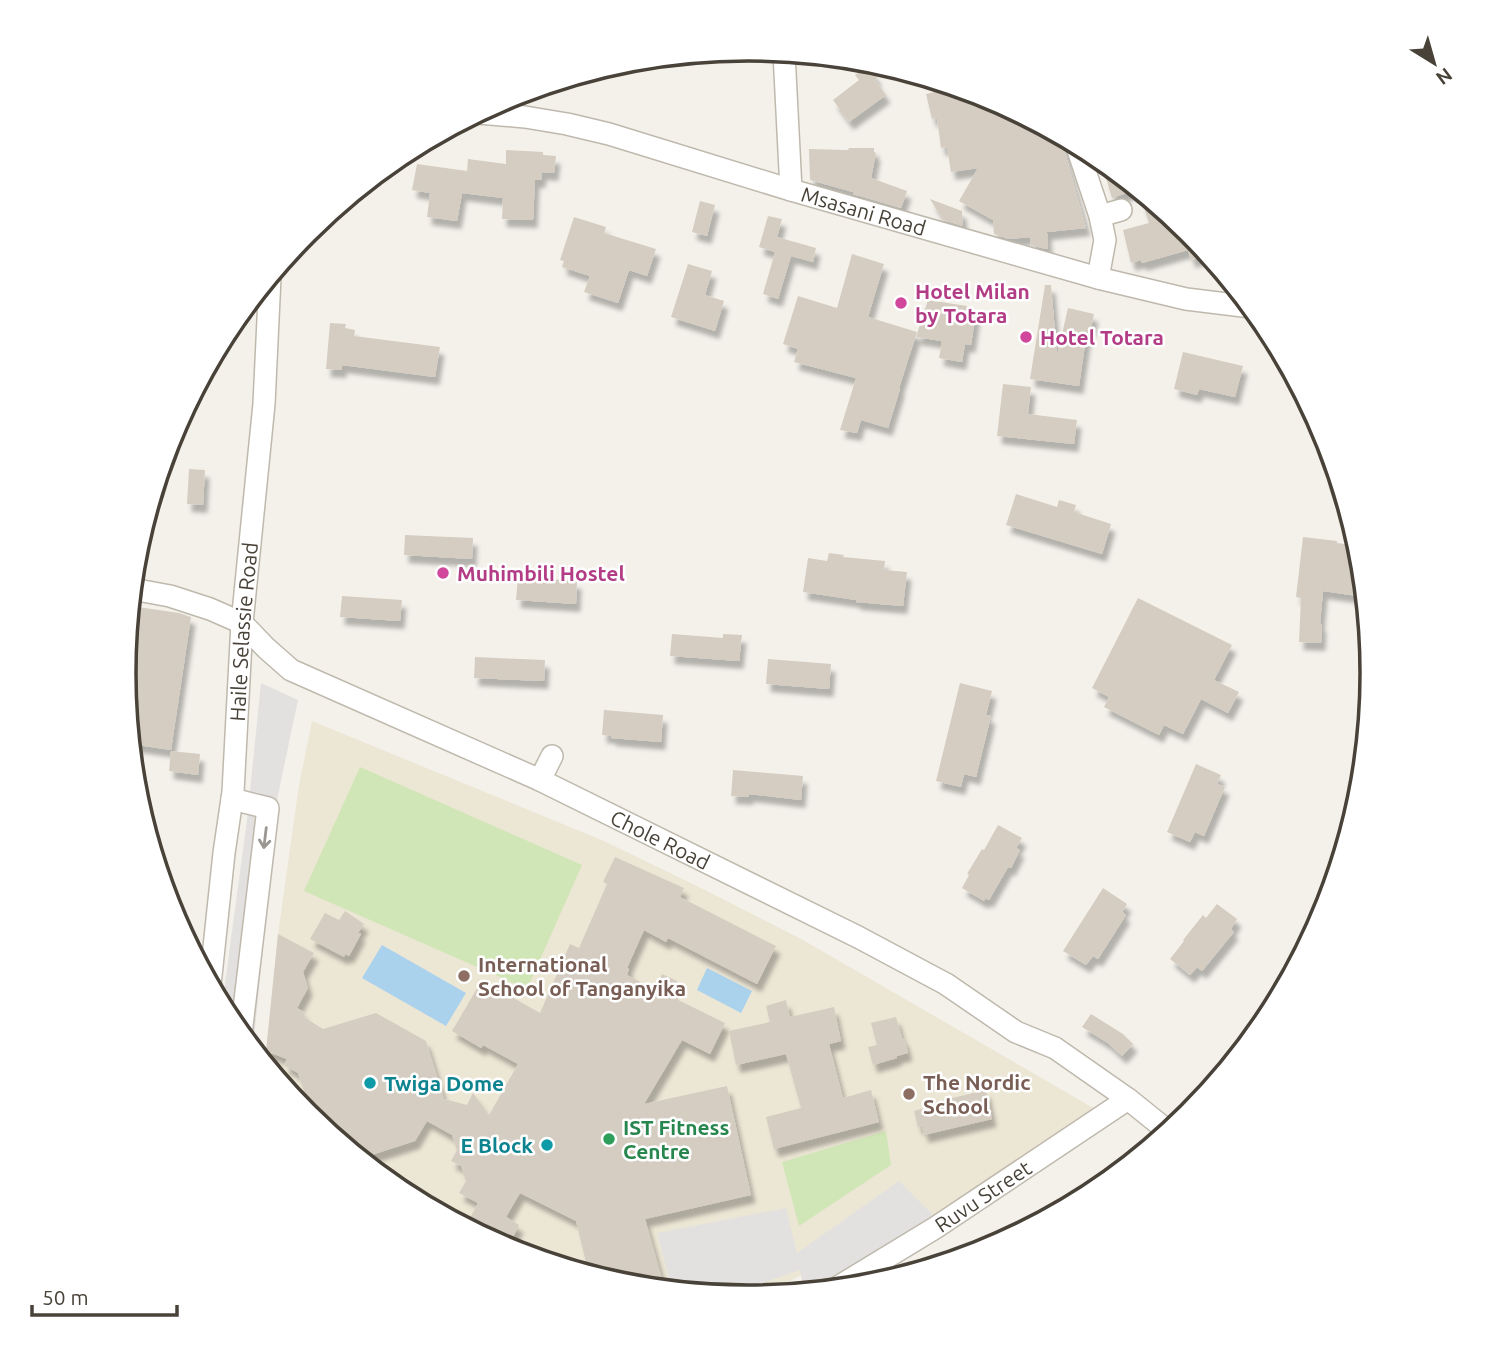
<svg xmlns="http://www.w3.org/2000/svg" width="1497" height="1347" viewBox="0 0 1497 1347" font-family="Ubuntu,sans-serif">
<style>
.education{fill:#ece6d5}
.green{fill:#d1e6b6}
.parking{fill:#e3e1df}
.water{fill:#abd2ed}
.building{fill:#d5cdc1;filter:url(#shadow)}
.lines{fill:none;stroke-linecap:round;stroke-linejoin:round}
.minor-casing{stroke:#bfb9ad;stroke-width:24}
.minor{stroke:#fff;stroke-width:21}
.oneway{stroke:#9a9792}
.hotel-dot{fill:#d1479c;stroke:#fff;stroke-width:2.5}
.education-dot{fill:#8d6e63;stroke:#fff;stroke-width:2.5}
.culture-dot{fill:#0f9aa8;stroke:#fff;stroke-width:2.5}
.leisure-dot{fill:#2e9e5b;stroke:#fff;stroke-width:2.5}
.labels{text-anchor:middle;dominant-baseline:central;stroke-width:5;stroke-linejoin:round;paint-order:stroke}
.street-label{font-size:21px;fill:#484239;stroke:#fff}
.hotel-label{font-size:21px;font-weight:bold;fill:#b23c85;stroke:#fff;text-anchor:start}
.education-label{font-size:21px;font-weight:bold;fill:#785e54;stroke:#fff;text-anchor:start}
.culture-label{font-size:21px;font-weight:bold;fill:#0d838f;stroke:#fff;text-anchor:start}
.leisure-label{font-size:21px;font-weight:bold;fill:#27864d;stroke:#fff;text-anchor:start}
.rim{fill:none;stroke:#484239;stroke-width:3.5}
</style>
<defs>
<filter id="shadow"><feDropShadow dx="4.5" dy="8" stdDeviation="2" flood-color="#0004"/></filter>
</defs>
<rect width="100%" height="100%" fill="#f4f1eb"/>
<path class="education" d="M312 721 604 841 701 888 803 940 1097 1110 957 1206 821 1291 805 1292 801 1275 764 1296 748 1298 626 1286 509 1250 401 1193 307 1115 265 1064 278 934 299 785Z"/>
<path class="green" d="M360 767 582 865 527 989 304 891Z
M886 1131 891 1165 799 1226 782 1162Z"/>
<path class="parking" d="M261 683 298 700 278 795 253 1050 229 1020 222 1006 247 820Z
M899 1181 937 1219 821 1291 805 1292 800 1270 724 1296 672 1290 657 1233 786 1208 797 1253Z"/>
<path class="water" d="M382 945 466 993 446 1026 362 978Z
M707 968 752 991 741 1013 697 990Z"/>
<path class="building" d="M868 66 877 78 875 80 886 95 849 122 833 100 859 80 855 75Z
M956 87 988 97 1060 135 1086 228 1047 232 1048 249H1046L1031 245 1030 237 1009 239 994 234 993 220 959 201 978 168 951 172 947 147 941 148 937 118 932 119 926 94Z
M849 148H874V152L876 153 871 178 907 191 901 208 853 194V192L810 180 809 149 848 150Z
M506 150 543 152V155L556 156 554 173 542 172 541 180H535L533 220 502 219 503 198 462 193 457 221 427 217 430 193 412 190 417 164 467 171 468 159 506 164Z
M1119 174 1138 189 1112 198 1106 178Z
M1138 189 1190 232 1209 255 1191 260 1188 250 1142 263 1141 260 1131 263 1123 230 1149 223Z
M930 199 962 211 963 226 943 220Z
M700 201 715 205 707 236 692 232Z
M768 216 782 219 777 237 816 248 813 262 791 256 778 299 763 294 775 252 759 247Z
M574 217 606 227 604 233 656 249 647 276 629 270 618 303 584 292 590 276 562 267 564 261 560 260Z
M852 254 884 264 868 317 917 332 899 388 900 389 888 428 861 420 857 433 840 430 856 378 794 362 798 349 783 344 798 296 837 308Z
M688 264 712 271 705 295 724 301 715 331 671 317Z
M1045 285H1051L1057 356 1068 308 1094 314 1090 331H1087L1079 386 1030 379Z
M928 300 967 306 966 311 976 312 971 345 965 344 962 362 939 358 942 341 916 337Z
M330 323 346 324 345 328 355 330 354 336 440 347 435 377 342 365V370L326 369Z
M1183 352 1243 366 1235 397 1199 389 1197 395 1174 389Z
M1003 384 1031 387 1028 414 1077 420 1074 444 997 436Z
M189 469 205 470 203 505 187 504Z
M1016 494 1057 507 1059 500 1076 505 1074 512 1111 524 1102 554 1006 525Z
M405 535 473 538 472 559 404 555Z
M1303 537 1337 541V543L1359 546 1361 552 1365 597 1323 591 1320 624H1322L1321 643 1299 642 1301 598 1296 597Z
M829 553 844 555 843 557 885 561 884 570 907 572 903 606 856 602V600L803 592 808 558 827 561Z
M518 577 577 581 576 604 516 600Z
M342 596 402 600 400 621 340 617Z
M1138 598 1232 645 1214 680 1239 692 1228 713 1201 699 1183 734 1164 725 1159 735 1104 707 1109 697 1092 688Z
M131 606 179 613 191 617 171 750 131 744 124 673Z
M672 634 723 638V634L742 635 739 661 670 656Z
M475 657 545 660 544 681 474 678Z
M768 659 831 664 829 689 766 684Z
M960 683 992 691 986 715 991 716 976 777 964 774 961 787 936 781Z
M604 710 663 715 661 742 611 738 612 736 602 735Z
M171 751 200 754 198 775 169 771Z
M1196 764 1221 775 1217 784 1225 787 1204 836 1195 832 1190 842 1167 832Z
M733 770 803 776 801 800 749 794V797L731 796Z
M998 825 1022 838 1016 848 1020 850 1011 868 1008 867 989 900 985 898 984 901 962 888 969 875 967 874 982 849 984 850Z
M615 857 684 888 680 897 776 946 757 984 668 938 666 942 644 930 627 968 629 969 627 975 655 989 662 974 677 981 670 996 725 1023 710 1054 682 1040 644 1104 727 1086 751 1195 645 1219 665 1290 626 1286 589 1274 576 1221 520 1193 506 1217 519 1225 507 1249 465 1227 478 1203 459 1193 466 1181 461 1166 451 1161 457 1150 452 1135 427 1121 415 1141 365 1157 344 1145 307 1115 295 1100H307L298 1073 284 1065 287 1059 266 1051 278 934 314 953 303 972 308 988 297 1008 304 1012 302 1016 323 1029 376 1013 426 1041 444 1099 467 1105 473 1093 489 1115 518 1064 483 1045 481 1048 452 1031 482 980 540 1013 570 944 579 948 607 884 603 882Z
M1103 888 1127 904 1122 912 1126 915 1098 959 1093 956 1086 965 1063 951Z
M1217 904 1237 919 1231 929 1234 932 1202 971 1197 967 1190 975 1170 959 1184 941 1183 940 1203 915 1206 918Z
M345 911 364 924 358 933 361 934 349 956 345 954 344 957 310 939 325 913 339 920Z
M786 1000 790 1017 834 1007 841 1041 829 1044 843 1098 871 1090 879 1122 774 1149 766 1117 801 1108 786 1054 736 1065 729 1031 770 1022 766 1006Z
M1091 1014 1123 1034 1133 1044 1122 1056 1108 1043 1082 1027Z
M896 1017 902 1038H904L908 1053 897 1056V1058L873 1065 868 1047 877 1045 871 1023Z
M986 1090 992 1119 924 1135 922 1126 918 1127 914 1111 932 1106 931 1103Z"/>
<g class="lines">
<defs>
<g id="minor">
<path d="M784 53 791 190"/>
<path id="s1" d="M478 113 525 117 567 124 609 134 791 190 1098 278 1186 299 1251 307"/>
<path d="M1076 144 1100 216 1105 240 1098 278"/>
<path d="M1100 216 1121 210"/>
<path id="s2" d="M132 589 170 596 210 609 242 623 266 648 291 670 540 780 858 937 946 984 1016 1032 1055 1048 1128 1099 1169 1132"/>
<path d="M540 780 552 756"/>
<path d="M232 799 268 808 241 1034"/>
<path id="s3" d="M210 985 224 853 233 792 242 623 264 404 270 277"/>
<path id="s4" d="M833 1290 935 1228 1128 1099"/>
</g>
</defs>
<use href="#minor" class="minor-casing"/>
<use href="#minor" class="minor"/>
</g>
<defs><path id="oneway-shaft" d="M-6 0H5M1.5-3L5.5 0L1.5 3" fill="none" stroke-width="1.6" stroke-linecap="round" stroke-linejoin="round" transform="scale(1.75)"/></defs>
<use class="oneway" href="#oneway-shaft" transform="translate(265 838) rotate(97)"/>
<g class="hotel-dot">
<circle cx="901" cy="303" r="7"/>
<circle cx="1026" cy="337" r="7"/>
<circle cx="443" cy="573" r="7"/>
</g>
<g class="education-dot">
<circle cx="464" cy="976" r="7"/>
<circle cx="909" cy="1094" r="7"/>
</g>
<g class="culture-dot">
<circle cx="370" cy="1083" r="7"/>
<circle cx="547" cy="1145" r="7"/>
</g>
<circle class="leisure-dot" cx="609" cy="1139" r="7"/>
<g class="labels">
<g class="street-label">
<text stroke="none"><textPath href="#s1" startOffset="399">Msasani Road</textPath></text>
<text stroke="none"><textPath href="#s3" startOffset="355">Haile Selassie Road</textPath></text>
<text stroke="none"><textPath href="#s2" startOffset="590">Chole Road</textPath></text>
<text stroke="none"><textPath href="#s4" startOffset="177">Ruvu Street</textPath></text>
</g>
<g class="hotel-label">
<text x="915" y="291">Hotel Milan<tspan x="915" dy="24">by Totara</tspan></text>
<text x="1040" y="337">Hotel Totara</text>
<text x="457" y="573">Muhimbili Hostel</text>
</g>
<g class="education-label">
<text x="478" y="964">International<tspan x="478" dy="24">School of Tanganyika</tspan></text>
<text x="923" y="1082">The Nordic<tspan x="923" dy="24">School</tspan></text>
</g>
<g class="culture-label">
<text x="384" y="1083">Twiga Dome</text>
<text x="533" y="1145" text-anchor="end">E Block</text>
</g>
<g class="leisure-label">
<text x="623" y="1127">IST Fitness<tspan x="623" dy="24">Centre</tspan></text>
</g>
</g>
<path d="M0 0H1497V1347H0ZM136 673a612 612 0 1 1 1224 0a612 612 0 1 1-1224 0Z" fill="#fff" fill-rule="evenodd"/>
<path class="rim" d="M136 673a612 612 0 1 1 1224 0a612 612 0 1 1-1224 0Z"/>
<g transform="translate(1434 63) rotate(143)" stroke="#ffffff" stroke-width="5" paint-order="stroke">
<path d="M0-5L12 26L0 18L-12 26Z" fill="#484239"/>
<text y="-10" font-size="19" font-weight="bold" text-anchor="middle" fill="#484239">N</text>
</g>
<path d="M32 1305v10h145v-10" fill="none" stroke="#484239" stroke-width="3.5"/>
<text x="42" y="1305" font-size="21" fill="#484239" stroke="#ffffff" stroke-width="5" paint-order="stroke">50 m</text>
</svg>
